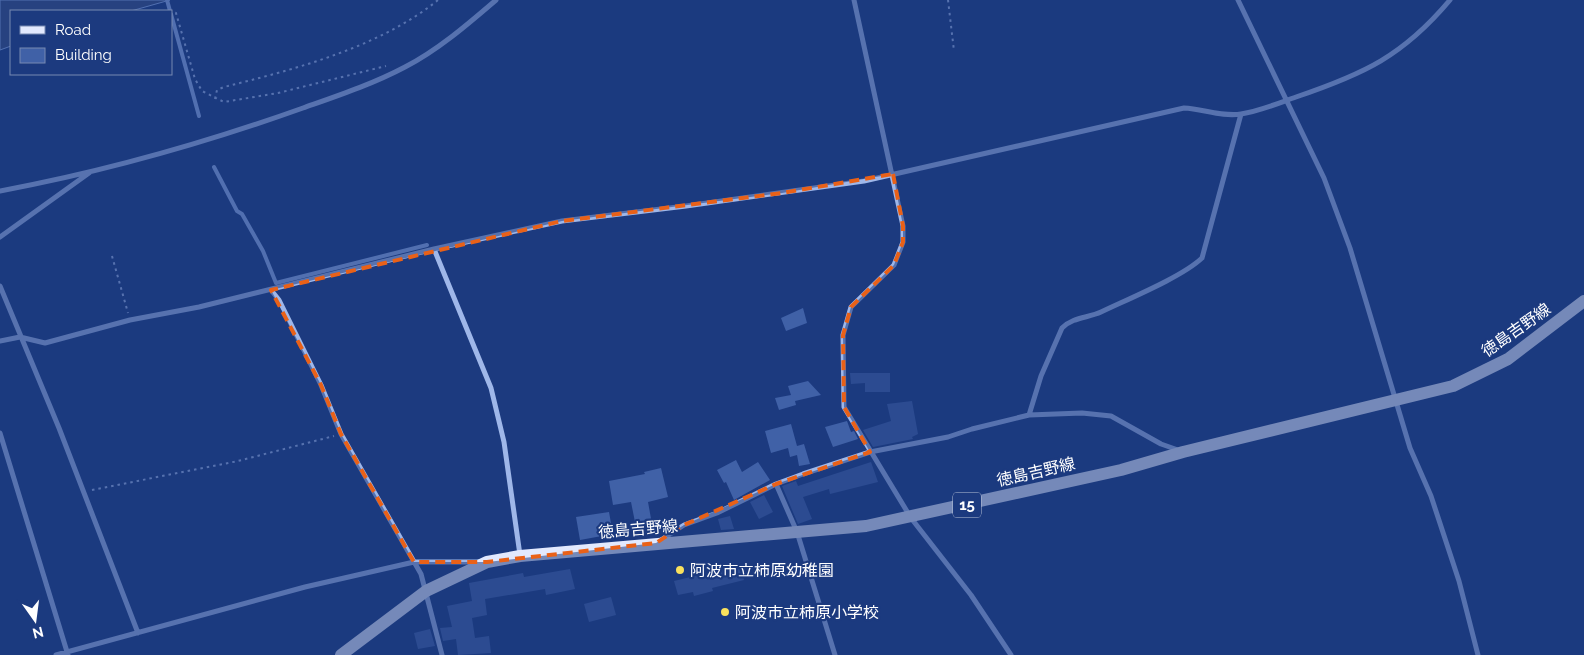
<svg xmlns="http://www.w3.org/2000/svg" width="1584" height="655" viewBox="0 0 1584 655" font-family="Raleway,'Noto Sans JP',sans-serif">
<style>
.water{fill:#374d81;stroke:#92b0eb}
.lines{fill:none;stroke-linecap:round;stroke-linejoin:round}
.stream{stroke:#92b0eb;stroke-width:4}
.building{fill:#4061a7}
.path{stroke:#9fb7e9;stroke-width:2;stroke-dasharray:2.5 4;stroke-linecap:butt}
.minor{stroke:#9fb7e9;stroke-width:5}
.primary{stroke:#e2e9fe;stroke-width:12}
.marked{fill:none;stroke:#e96118;stroke-width:4;stroke-dasharray:10 6;stroke-linejoin:round}
.poi-dot{fill:#f9e15d;stroke:#1c3a7f;stroke-width:2}
.labels{text-anchor:middle;dominant-baseline:central;stroke-width:4.5;stroke-linejoin:round;paint-order:stroke}
.shield{fill:#1c3a7f;stroke:#bbc4d9;stroke-width:1}
.shield-label{font-size:15px;font-weight:bold;fill:#fff}
.street-label{font-size:16px;fill:#fff;stroke:#1c3a7f}
.poi-label{font-size:16px;fill:#fff;stroke:#1c3a7f;text-anchor:start}
</style>
<rect width="100%" height="100%" fill="#1c3a7f"/>
<path class="water" d="M0 0H170L131 11H11V46L0 50Z"/>
<g class="lines">
<path class="stream" d="M167 0 170 11
M171 14 199 116
M214 167 237 211 242 214 263 251 276 283 427 245"/>
</g>
<path class="building" d="M803 308 807 323 786 331 781 318Z
M850 373H890V392H865V383L851 384Z
M808 381 821 395 795 401 796 405 779 410 775 398 791 395 788 386Z
M912 401 918 434 912 437 913 439 873 447 863 430 891 421 887 404Z
M847 421 851 432 854 431 858 439 833 447 825 427Z
M791 424 797 446 804 444 810 464 799 466 797 455 790 457 788 448 771 453 765 431Z
M736 460 742 472 758 462 770 480 734 500 726 482 724 483 717 470Z
M871 462 878 482 830 494 829 489 803 497 812 519 798 524 782 486 796 481 798 486Z
M661 468 668 497 648 502 652 524 636 527 631 502 613 505 609 481 645 474 644 472Z
M764 495 773 512 759 519 750 502Z
M609 512 613 534 580 540 576 517Z
M730 516 734 529 721 530 718 519Z
M740 565 744 580 712 588 713 591 694 596 693 592 678 595 674 581Z
M570 569 575 589 546 595 545 589 485 599 487 615 472 618 475 638 489 636 491 653 458 655 456 639 443 641 440 628 452 627 447 606 472 601 469 583 523 573 524 577Z
M611 597 616 615 589 622 584 604Z
M430 629 435 646 418 649 414 633Z"/>
<g class="lines">
<path class="path" d="M948 0 954 51
M169 11 176 13 195 79 202 91 224 102 278 93 386 66
M215 99 217 90 224 87C296 69 380 47 438 0
M112 256 128 313
M92 490 238 461 334 436"/>
<path class="minor" d="M854 0 903 226V242L894 265 851 307 843 335 844 407 911 518 971 595 1011 655
M1238 0 1324 178 1350 248 1410 448 1431 496 1459 581 1478 655
M0 191C102 172 205 143 303 108 337 96 373 84 405 67 438 50 468 24 496 0
M0 237 89 173
M434 249 491 388 504 442 520 555
M0 286 59 428 138 633
M271 290 279 300 321 385 341 434 421 574 442 655
M0 341 20 337 45 343 130 320 199 307 434 249 562 221 686 206 864 181 1184 108C1203 109 1222 117 1241 114 1260 111 1279 103 1296 97 1364 74 1403 56 1450 0
M1029 415 1041 376 1062 328C1073 317 1088 318 1101 312 1128 299 1182 277 1202 258L1241 114
M0 433 68 655
M776 484 797 532 835 655
M661 540 684 525 717 513 776 484 803 474 870 452 948 437 972 429 1029 415 1082 413 1111 416 1161 444 1178 450
M56 655 305 587 414 562H479"/>
<path class="primary" d="M341 655 426 591 487 562 520 556 866 526 1121 470 1183 452 1453 386 1508 359 1584 301"/>
</g>
<path d="M0 0H1584V655H0ZM893 174 903 226V242L894 265 851 307 843 335 844 407 870 452 776 484 684 525 656 543 487 562H414L341 434 321 385 271 290 562 221 782 193Z" fill="#1c3a7f" fill-opacity=".55" fill-rule="evenodd"/>
<path class="marked" d="M893 174 903 226V242L894 265 851 307 843 335 844 407 870 452 776 484 684 525 656 543 487 562H414L341 434 321 385 271 290 562 221 782 193Z"/>
<g class="poi-dot">
<circle cx="680" cy="570" r="5"/>
<circle cx="725" cy="612" r="5"/>
</g>
<g class="labels">
<rect class="shield" x="953" y="492.5" width="28" height="25" rx="4"/>
<g class="shield-label">
<text x="967" y="505">15</text>
</g>
<g class="street-label">
<text transform="translate(1516 330) rotate(-35)">徳島吉野線</text>
<text transform="translate(1036 472) rotate(-13)">徳島吉野線</text>
<text transform="translate(638 529) rotate(-5)">徳島吉野線</text>
</g>
<g class="poi-label">
<text x="690" y="570">阿波市立柿原幼稚園</text>
<text x="735" y="612">阿波市立柿原小学校</text>
</g>
</g>
<rect x="10" y="10" width="162" height="65" fill="#1c3a7f" stroke="#7789b2"/>
<rect x="20" y="26" width="25" height="8" fill="#e2e9fe" stroke="#7789b2"/>
<text x="55" y="35" font-size="15" fill="#ffffff">Road</text>
<rect x="20" y="48" width="25" height="15" fill="#4061a7" stroke="#7789b2"/>
<text x="55" y="60" font-size="15" fill="#ffffff">Building</text>
<g transform="translate(35 620) rotate(166)" stroke="#1c3a7f" stroke-width="4" paint-order="stroke">
<path d="M0-4L9 19L0 12L-9 19Z" fill="#ffffff"/>
<text y="-8" font-size="14" font-weight="bold" text-anchor="middle" fill="#ffffff">N</text>
</g>
</svg>
